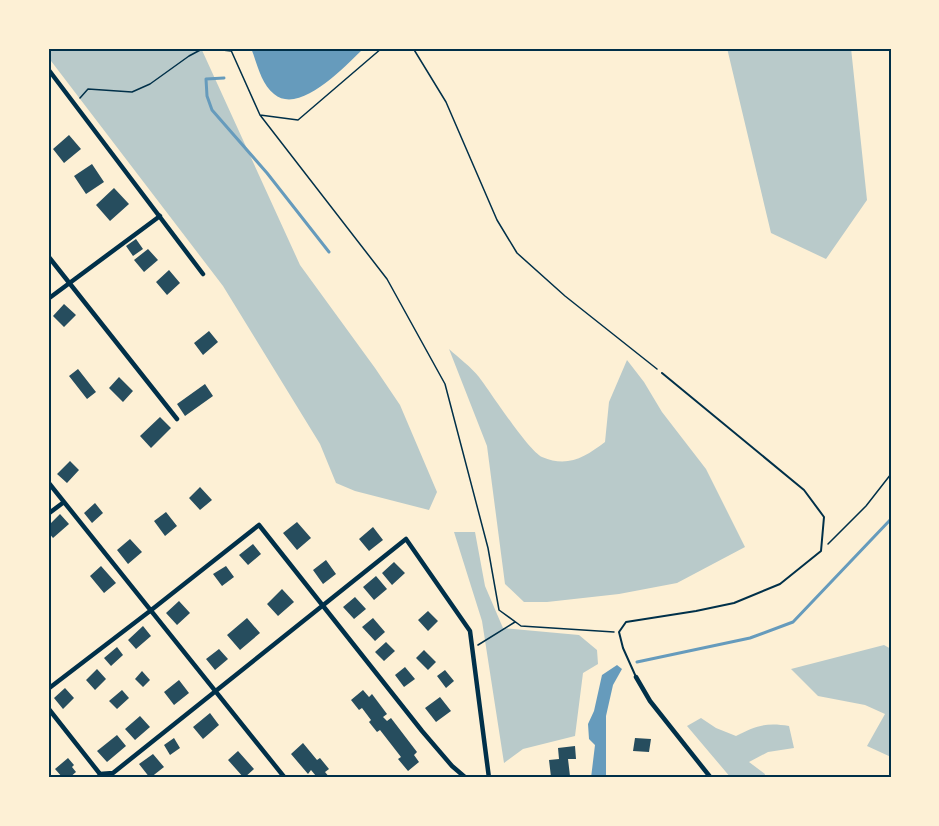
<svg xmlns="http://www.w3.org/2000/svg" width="939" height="826" viewBox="0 0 939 826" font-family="'Noto Sans',sans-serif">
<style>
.green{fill:#b9caca}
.water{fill:#669bbc}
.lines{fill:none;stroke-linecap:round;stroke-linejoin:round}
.stream{stroke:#669bbc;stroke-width:3}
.building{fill:#264d5e}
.path{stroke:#003049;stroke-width:1.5}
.service{stroke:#003049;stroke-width:2}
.minor{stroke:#003049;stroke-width:4.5}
.neatline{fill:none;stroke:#003049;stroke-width:2}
</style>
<rect width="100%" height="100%" fill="#fdf0d5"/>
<path class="green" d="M48 48H201L300 265 375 368 400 405 437 492 429 510 355 491 336 483 320 444 223 286 48 57Z
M727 48H851L867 200 826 259 771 233Z
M449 349C459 358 471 367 479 377 491 393 528 450 542 457 568 468 585 457 605 442L609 402 627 360 644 382 662 412 706 469 745 547 677 583 619 594 547 602H524L505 584 487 446Z
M454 532H475L485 586 503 628 579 635 597 650 598 664 583 673 575 736 523 749 504 763 482 621Z
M884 645 891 649V757L867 746 885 714 865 705 818 696 791 669Z
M701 718 716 728 736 736C756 726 766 722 789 726L794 748 768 752 749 762 765 774 764 778H731L687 726Z"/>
<path class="water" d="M251 48H364C346 65 300 116 274 94 261 84 257 63 251 48Z
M617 665 622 669 613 685 606 716V778H591L595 745 589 739 588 724 594 711 602 675Z"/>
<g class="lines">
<path class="stream" d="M224 78 206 79 207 96 212 110 267 173 329 252
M637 662 750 638 793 622 891 519"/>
</g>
<path class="building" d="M69 135 81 149 64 163 53 149Z
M92 164 104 182 86 194 74 176Z
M114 188 129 204 110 221 96 205Z
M136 239 143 249 133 256 126 246Z
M148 249 158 260 144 272 134 260Z
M169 270 180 283 167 295 156 282Z
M64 304 76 315 64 327 53 316Z
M209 331 218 342 203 355 194 343Z
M78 369 96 392 87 399 69 376Z
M119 377 133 391 123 402 109 388Z
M205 384 213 396 185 416 177 404Z
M160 417 171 428 151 448 140 436Z
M70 461 79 470 67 483 57 474Z
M200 487 212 500 200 510 189 498Z
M95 503 103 513 92 523 84 513Z
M166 512 177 526 165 536 154 521Z
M60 514 69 524 53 538 48 532V526Z
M297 522 311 538 297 550 283 533Z
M373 527 383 540 369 551 359 539Z
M130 539 142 552 128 564 117 550Z
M253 544 261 554 248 565 239 555Z
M326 560 336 574 323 584 313 570Z
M394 562 405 573 392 585 382 573Z
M101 566 116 583 104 593 90 576Z
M226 566 234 577 222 586 213 574Z
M376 576 387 589 374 600 363 587Z
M282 589 294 602 278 616 267 604Z
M355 597 366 609 354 619 343 607Z
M179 601 190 613 177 625 166 613Z
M428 611 438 621 428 631 418 620Z
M247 618 260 633 240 650 227 635Z
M373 618 385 632 375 641 362 627Z
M143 626 151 636 136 649 128 640Z
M386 642 395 651 384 661 375 652Z
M117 647 123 655 111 666 104 658Z
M219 649 228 659 215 670 206 659Z
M424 650 436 662 428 670 416 658Z
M405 667 415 679 404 687 395 675Z
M97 669 106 679 95 690 86 680Z
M445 670 454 681 446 688 437 676Z
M142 671 150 680 143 687 135 679Z
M179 680 189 693 174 705 164 692Z
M65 688 74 698 63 709 54 698Z
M122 690 129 698 117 709 109 701Z
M363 690 369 697 372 694 387 714 383 717 387 721 391 718 417 752 414 755 419 762 408 771 398 759 401 757 380 730 377 732 369 722 371 720 362 708 359 710 351 700Z
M440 697 451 711 436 722 425 708Z
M210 713 219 725 203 739 193 727Z
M140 716 150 727 135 740 125 729Z
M117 735 126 746 107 762 97 751Z
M174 738 180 748 170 755 164 745Z
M635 738 651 739 649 752 633 751Z
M303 743 317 760 320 758 329 769 325 772 330 778H313L316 776 311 770 308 774 291 754Z
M575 746 576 759H568L570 776 551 777 549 760 559 759 558 748Z
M238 751 254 769 244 778 228 760Z
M153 754 164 767 150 778 139 764Z
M68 758 74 765 72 767 76 772 69 778H63L55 769Z"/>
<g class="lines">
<path class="path" d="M230 48 260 115 298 120 382 48
M413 48 446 102 497 220 517 253 565 296 657 369
M80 98 88 89 132 92 150 84 189 56 204 48 231 51
M260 115 387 279 445 384 488 548 499 610 521 626 614 632
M828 544 866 506 891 474
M478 645 515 622"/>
<path class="service" d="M636 677 623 648 619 632 626 622 696 611 734 603 780 584 821 551 824 517 804 490 662 373"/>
<path class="minor" d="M48 69 203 274
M48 256 177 419
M48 299 160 216
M48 482 285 778
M48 514 64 502
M636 677 650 701 711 778
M48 689 150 611 259 525 422 731 452 766 466 778
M48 708 100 774 111 778
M98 778 100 774 113 773 406 539 470 631 489 778"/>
</g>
<rect width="939" height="826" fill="none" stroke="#fdf0d5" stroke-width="99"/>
<rect x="50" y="50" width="840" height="726" class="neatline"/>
</svg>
